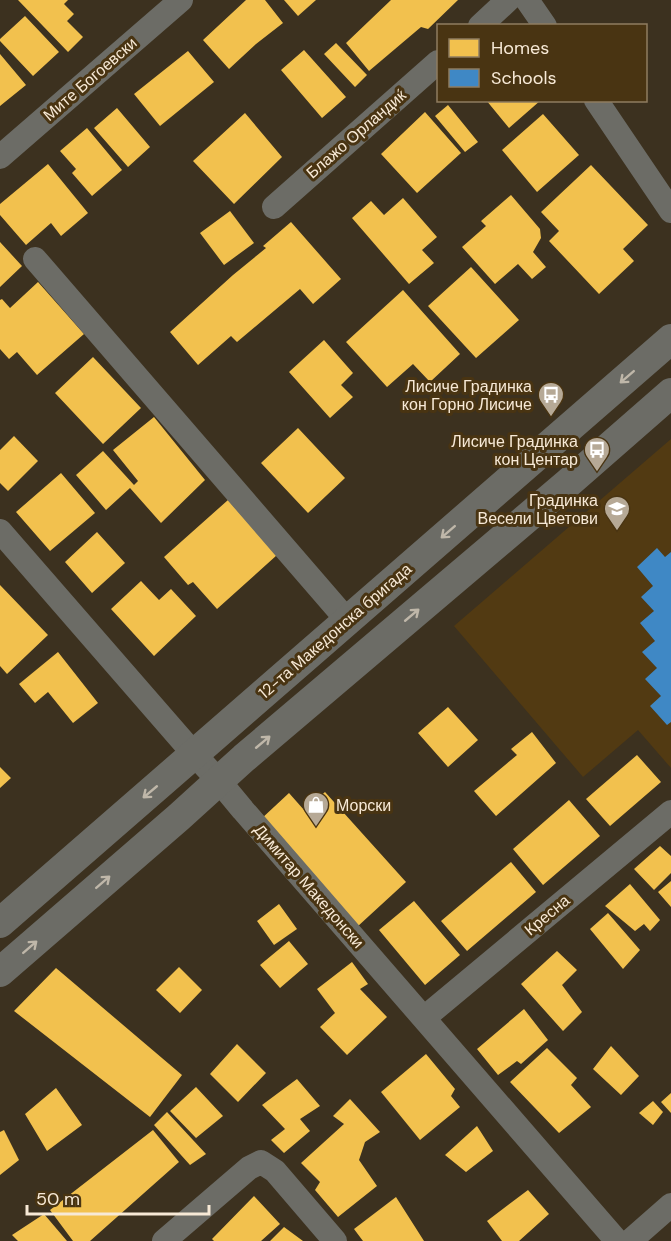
<svg xmlns="http://www.w3.org/2000/svg" width="671" height="1241" viewBox="0 0 671 1241" font-family="'DM Sans',sans-serif">
<style>
.built{fill:#523a12}
.homes{fill:#f2c14e}
.schools{fill:#3f88c5}
.lines{fill:none;stroke-linecap:round;stroke-linejoin:round}
.minor{stroke:#6c6c66;stroke-width:24}
.tertiary{stroke:#6c6c66;stroke-width:30}
.oneway{stroke:#bfb7a9}
.labels{text-anchor:middle;dominant-baseline:central;stroke-width:6;stroke-linejoin:round;paint-order:stroke}
.street-label{font-size:16px;fill:#f7e9d6;stroke:#493412}
.poi-label{font-size:16px;fill:#f7e9d6;stroke:#493412;text-anchor:end}
</style>
<rect width="100%" height="100%" fill="#3c311f"/>
<path class="built" d="M671 439V768L638 730 583 777 454 626Z"/>
<path class="homes" d="M18 0H68L64 4 74 14 67 21 83 37 68 52Z
M246 0H265L283 23 256 44 229 69 203 40Z
M284 0H316L298 16Z
M391 0H458L428 29 421 27 369 71 346 43Z
M25 16 59 52 33 76 0 41V39Z
M336 43 367 75 355 87 324 54Z
M304 50 346 97 322 118 281 70Z
M188 51 214 82 160 126 134 94Z
M0 54 26 85 0 106Z
M486 100H541L509 128Z
M448 105 478 142 465 152 435 116Z
M117 108 150 147 128 167 94 128Z
M425 112 461 153 417 193 381 154Z
M245 113 282 157 234 204 193 161Z
M543 114 579 155 537 192 502 150Z
M87 128 122 170 92 196 72 173 76 169 60 151Z
M48 164 88 213 61 236 51 223 26 245 0 215V204Z
M591 165 648 225 623 249 634 261 599 294 549 241 559 231 541 212Z
M511 195 540 229 541 238 533 252 546 267 532 279 518 264 495 284 462 247 486 226 481 221Z
M403 198 437 237 422 250 434 263 409 284 352 218 371 201 384 215Z
M230 211 254 243 224 265 200 233Z
M291 222 341 279 313 304 300 289 237 342 231 336 198 365 170 332 233 275 266 248 263 246Z
M0 242 22 266 0 287Z
M471 267 519 320 476 358 428 306Z
M38 282 84 334 37 375 17 352 9 359 0 349V300L2 299 10 308Z
M403 290 460 354 430 382 413 364 387 387 346 342Z
M324 340 353 373 341 385 353 397 330 418 289 372Z
M93 357 141 408 103 444 55 393Z
M154 417 205 480 161 523 130 488 106 510 76 475 103 451 134 485 138 481 113 450Z
M298 428 345 478 308 513 261 463Z
M14 436 38 461 8 491 0 483V450Z
M61 473 95 513 50 551 16 512Z
M228 500 277 555 217 609 193 582 188 585 164 557Z
M97 532 125 563 92 593 65 562Z
M141 581 159 600 171 589 196 616 154 656 111 609Z
M0 585 48 635 7 674 0 666Z
M58 652 98 703 73 723 48 692 35 703 19 684Z
M448 707 478 740 448 767 418 733Z
M532 732 556 763 496 816 474 791 517 755 511 749Z
M637 755 661 782 610 826 586 799Z
M0 767 11 778 0 788Z
M325 792 406 882 357 927 260 820 289 793 304 810Z
M569 800 600 836 543 885 513 849Z
M660 846 671 856V873L654 890 634 869Z
M511 862 536 892 467 951 441 921Z
M671 881V907L658 892Z
M630 884 660 920 650 931 644 924 635 931 605 906Z
M414 901 460 955 425 985 379 930Z
M279 904 297 929 274 945 257 921Z
M608 913 640 950 623 969 590 929Z
M289 941 308 964 280 988 260 965Z
M557 951 577 970 562 985 582 1012 563 1031 521 984Z
M352 962 368 984 360 989 387 1017 347 1055 320 1027 335 1013 317 989Z
M179 967 202 990 180 1013 156 990Z
M56 968 182 1075 150 1117 14 1011Z
M524 1009 548 1040 521 1064 517 1061 498 1075 477 1049Z
M237 1044 266 1073 238 1102 210 1074Z
M611 1046 639 1076 621 1095 593 1069Z
M547 1048 577 1078 571 1085 591 1107 559 1133 510 1082Z
M426 1054 455 1089 451 1096 460 1107 420 1140 381 1092Z
M297 1079 320 1106 300 1119 310 1131 284 1153 271 1140 285 1129 262 1105Z
M196 1087 223 1116 196 1138 170 1111Z
M56 1088 82 1125 47 1151 25 1114Z
M671 1093V1113L661 1102Z
M350 1099 380 1132 365 1142 359 1160 377 1186 338 1217 315 1190 320 1182 301 1163 344 1124 333 1116Z
M653 1101 663 1112 653 1125 639 1113Z
M167 1112 206 1154 190 1165 154 1125Z
M477 1126 493 1151 466 1172 445 1155Z
M4 1130 19 1160 0 1175V1132Z
M153 1130 179 1162 90 1241H73L50 1210Z
M528 1190 549 1214 519 1241H502L487 1221Z
M254 1196 280 1224 261 1241H214L212 1239Z
M396 1197 424 1241H363L354 1229Z
M44 1214 67 1241H18L12 1235Z
M284 1227 303 1241H270Z"/>
<path class="schools" d="M657 548 665 557 671 552V722L667 725 650 706 661 696 645 679 657 668 642 652 655 641 640 623 654 611 641 597 653 586 637 567Z"/>
<g class="lines">
<path class="minor" d="M527 0 545 26
M480 26 508 0
M596 100 671 211
M0 157 181 0
M274 207 438 62
M35 259 347 620
M0 531 194 754 219 781 243 810 617 1241
M424 1018 671 812
M164 1241 249 1168 261 1162 275 1171 335 1241
M630 1241 671 1205"/>
<path class="tertiary" d="M0 923 671 339
M0 972 179 817 244 758 567 484 671 393"/>
</g>
<defs><path id="oneway-shaft" d="M-6 0H5M1.5-3L5.5 0L1.5 3" fill="none" stroke-width="1.6" stroke-linecap="round" stroke-linejoin="round" transform="scale(1.5)"/></defs>
<g class="oneway">
<use href="#oneway-shaft" transform="translate(627 377) rotate(139)"/>
<use href="#oneway-shaft" transform="translate(448 532) rotate(139)"/>
<use href="#oneway-shaft" transform="translate(412 615) rotate(-40)"/>
<use href="#oneway-shaft" transform="translate(263 742) rotate(-40)"/>
<use href="#oneway-shaft" transform="translate(150 792) rotate(140)"/>
<use href="#oneway-shaft" transform="translate(103 882) rotate(-41)"/>
<use href="#oneway-shaft" transform="translate(30 947) rotate(-41)"/>
</g>
<defs>
<symbol id="bus-pin" viewBox="-11 -11 22 30"><path d="M0 17L-7.5 6A9.5 9.5 0 1 1 7.5 6Z" fill="#b6a996" stroke="#493412"/><path d="M-5-6H5V4H4V6H2V4H-2V6H-4V4H-5ZM-3.5-4V0h7V-4ZM-3.5 1.2v1.5H-2V1.2ZM2 1.2v1.5H3.5V1.2Z" fill="#fff"/></symbol>
<symbol id="school-pin" viewBox="-11 -11 22 30"><path d="M0 17L-7.5 6A9.5 9.5 0 1 1 7.5 6Z" fill="#b6a996" stroke="#493412"/><path d="M0-5L7-2L0 1L-7-2ZM-4 1L0 2.5L4 1V4Q0 6-4 4Z" fill="#fff"/></symbol>
<symbol id="shop-pin" viewBox="-11 -11 22 30"><path d="M0 17L-7.5 6A9.5 9.5 0 1 1 7.5 6Z" fill="#b6a996" stroke="#493412"/><path d="M-5-2.5h2.3a2.7 3.5 0 0 1 5.4 0H5L5.5 6h-11ZM-1.5-2.5h3a1.5 2.3 0 0 0-3 0Z" fill="#fff"/></symbol>
</defs>
<g fill-rule="evenodd">
<use href="#bus-pin" x="536" y="380" width="30" height="40"/>
<use href="#bus-pin" x="582" y="435" width="30" height="40"/>
<use href="#school-pin" x="602" y="494" width="30" height="40"/>
<use href="#shop-pin" x="301" y="790" width="30" height="40"/>
</g>
<g class="labels">
<g class="street-label">
<text transform="translate(90 79) rotate(-41)">Мите Богоевски</text>
<text transform="translate(356 134) rotate(-41)">Блажо Орландиќ</text>
<text transform="translate(335 631) rotate(-41)">12-та Македонска бригада</text>
<text transform="translate(309 886) rotate(49)">Димитар Македонски</text>
<text transform="translate(547 915) rotate(-40)">Кресна</text>
</g>
<g class="poi-label">
<text x="532" y="386">Лисиче Градинка<tspan x="532" dy="18">кон Горно Лисиче</tspan></text>
<text x="578" y="441">Лисиче Градинка<tspan x="578" dy="18">кон Центар</tspan></text>
<text x="598" y="500">Градинка<tspan x="598" dy="18">Весели Цветови</tspan></text>
<text x="336" y="805" text-anchor="start">Морски</text>
</g>
</g>
<rect x="437" y="24" width="210" height="78" fill="#493412" stroke="#8f7c60" stroke-width="1.5"/>
<rect x="449" y="39" width="30" height="18" fill="#f2c14e" stroke="#8f7c60" stroke-width="1.5"/>
<text x="491" y="54" font-size="18" fill="#f7e9d6">Homes</text>
<rect x="449" y="69" width="30" height="18" fill="#3f88c5" stroke="#8f7c60" stroke-width="1.5"/>
<text x="491" y="84" font-size="18" fill="#f7e9d6">Schools</text>
<path d="M27 1205v9h182v-9" fill="none" stroke="#f7e9d6" stroke-width="3"/>
<text x="36" y="1205" font-size="18" fill="#f7e9d6" stroke="#493412" stroke-width="4.5" paint-order="stroke">50 m</text>
</svg>
